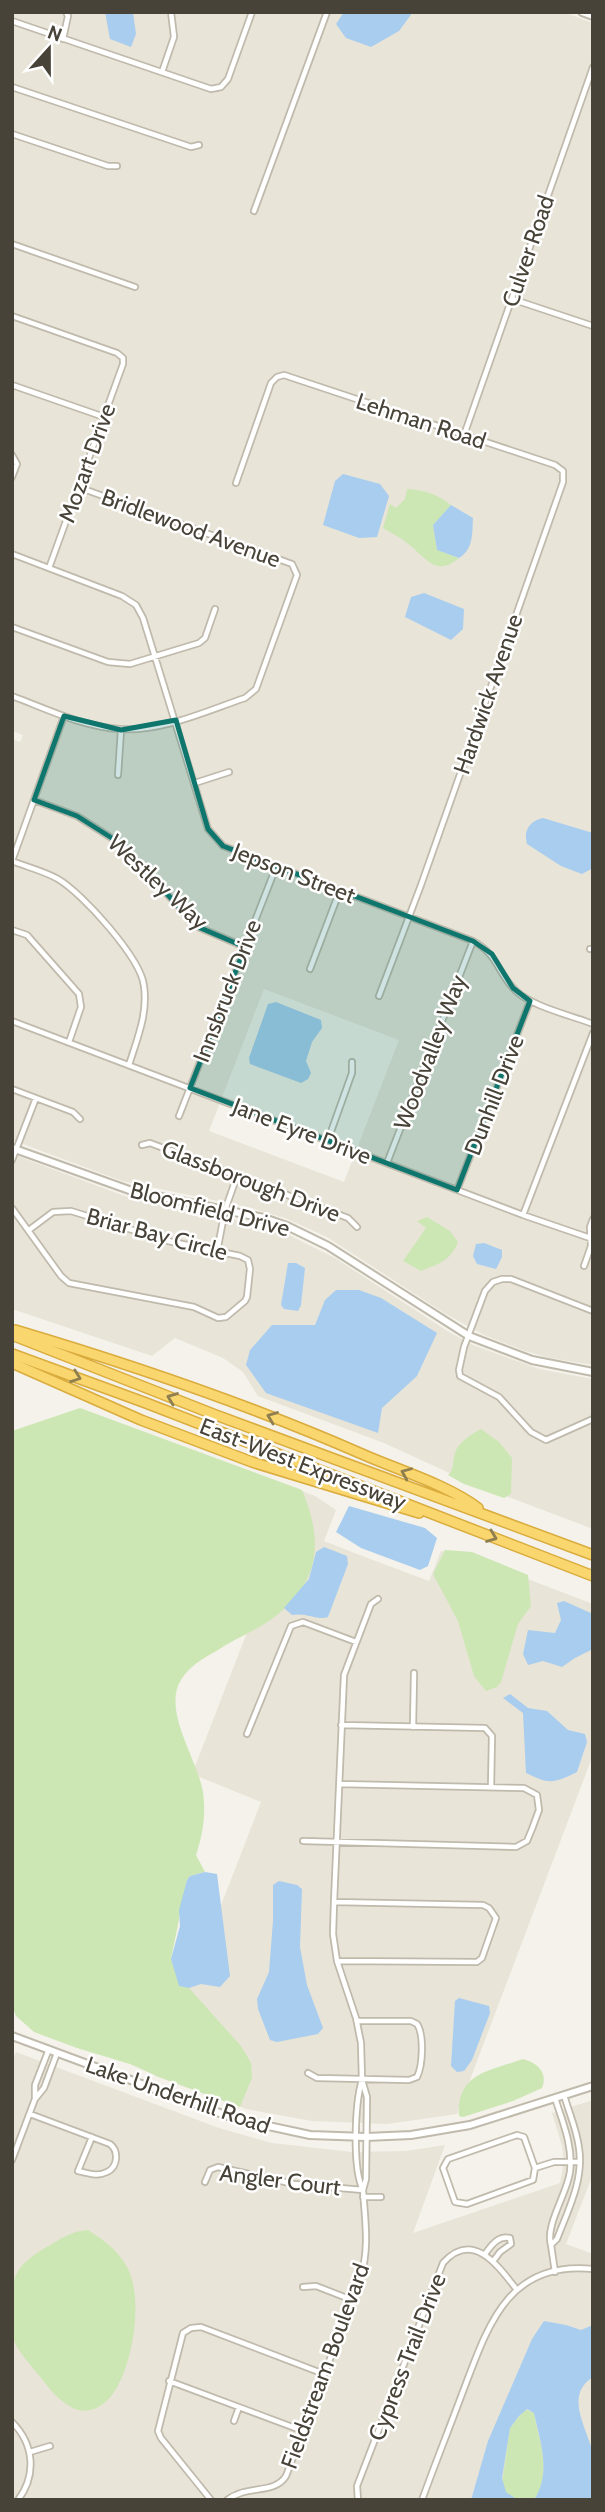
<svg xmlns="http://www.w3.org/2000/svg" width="605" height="2512" viewBox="0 0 605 2512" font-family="Cabin,sans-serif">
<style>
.residential{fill:#e8e4d8;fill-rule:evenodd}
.green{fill:#cce7b4}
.water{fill:#a8cdef}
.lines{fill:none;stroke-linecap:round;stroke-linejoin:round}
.minor-casing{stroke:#c0baac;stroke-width:8}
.tertiary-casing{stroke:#c0baac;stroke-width:10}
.motorway-casing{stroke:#daac3e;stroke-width:12}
.minor{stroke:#fff;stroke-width:4.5}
.tertiary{stroke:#fff;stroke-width:6}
.motorway{stroke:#fad66f;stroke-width:9}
.oneway{stroke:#8f7e4e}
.marked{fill:#0f766e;fill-opacity:0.2;stroke:#0f766e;stroke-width:5;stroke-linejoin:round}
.labels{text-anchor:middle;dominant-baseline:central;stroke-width:5;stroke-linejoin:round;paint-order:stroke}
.street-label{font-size:23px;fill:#484338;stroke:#fff}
</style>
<rect width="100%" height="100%" fill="#f4f2ea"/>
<path class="residential" d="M12 12H563L593 23V1365L550 1358 525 1351 484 1335 444 1313 327 1237 285 1218 247 1207 122 1181 12 1140V739L20 742 23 735 12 731ZM264 989 399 1040 344 1182 209 1131Z
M12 1154 130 1198 244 1221 283 1232 335 1258 449 1332 473 1345 539 1369 593 1379V1529L469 1482 384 1443 258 1396 243 1372 223 1358 175 1338 152 1356 12 1309Z
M302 1491 315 1496 336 1510 324 1541 357 1554 429 1581 441 1551 462 1554 593 1604V1755L457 2114 387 2124 312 2121 246 2109 155 2076 261 1802 192 1774Z
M16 2052 219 2128 272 2143 352 2152 406 2151 445 2145 413 2233 560 2183 564 2162 562 2146 552 2113 593 2100V2174L566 2244 593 2254V2500H12V2061Z"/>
<path class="green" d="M407 489C424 490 437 494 451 505L433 525 437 550 459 558C435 578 426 557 407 543 400 537 391 533 383 528L390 504 396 508 405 499Z
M427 1217 450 1231 458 1242C450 1261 439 1264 421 1271L403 1261 426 1228 417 1221Z
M80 1408 302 1490C325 1544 319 1586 269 1621 253 1632 234 1639 218 1650 204 1658 189 1666 181 1680 162 1710 197 1758 203 1792 206 1814 203 1834 196 1855L205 1872 190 1876 187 1880 171 1959 189 1988 241 2046 251 2063 252 2078 240 2107 159 2077 130 2064 77 2048 34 2032 16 2016 12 2005V1431Z
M481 1429 499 1442 512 1458 511 1494 504 1498 464 1484 448 1475C455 1468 452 1462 455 1453 458 1442 472 1434 481 1429Z
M445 1550 472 1552 528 1575 531 1606 518 1624 501 1682 497 1687 486 1691 474 1676 458 1621 433 1574Z
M523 2059C538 2063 548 2073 542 2088L513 2101 463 2117 459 2116C456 2073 490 2071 523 2059Z
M88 2230C102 2239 115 2248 124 2262 145 2292 134 2359 116 2389 108 2402 95 2414 78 2410 64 2406 50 2390 42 2379 32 2366 16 2351 12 2335 10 2327 12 2316 12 2308 12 2276 15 2266 45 2248 59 2240 71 2231 88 2230Z
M525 2409 534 2413C539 2443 553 2472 534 2500H518L506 2492 502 2483 510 2428Z"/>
<path class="water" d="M105 12H133L136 34 131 47 110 39Z
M344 12H413L399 31 371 47 346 38 336 24Z
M343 474 380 484 389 496 377 537 359 538 323 525 335 481Z
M451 505 473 518C472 533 474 549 459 558L437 550 433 525Z
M424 593 464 609 463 629 451 640 405 617 411 597Z
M543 818 593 833V868L582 874 561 866 527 844C523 830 530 821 543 818Z
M276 1002 321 1020 322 1028 312 1042 306 1061 311 1073 308 1079 301 1083 250 1064 249 1058 268 1004Z
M484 1243 502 1250V1257L496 1269 477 1264 473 1256 476 1244Z
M288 1263H296L305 1268 301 1305 298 1311 284 1309 281 1305Z
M336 1290H359L381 1298 437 1333 417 1376 382 1408 378 1433 266 1393 246 1365 250 1350 272 1325H315L325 1300Z
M349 1506 425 1528 437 1538 428 1566 420 1570 361 1548 336 1532Z
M324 1547 347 1556 348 1564 328 1617C318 1621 307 1612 292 1615L284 1608 309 1579 316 1552Z
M564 1601 593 1614V1649L575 1658 562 1667 543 1661 528 1665 523 1654 528 1630 555 1633 561 1620 557 1603Z
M510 1694 528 1708 547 1711 568 1730 585 1734 587 1742 577 1772C554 1783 550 1785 526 1773L523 1713 503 1698Z
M205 1872 217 1874 230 1976 220 1987 201 1984 189 1988 179 1986 171 1959 180 1926 179 1910 187 1880 190 1876Z
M279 1881 297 1885 302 1889 300 1947 307 1985 323 2028 318 2034 277 2042 270 2040 258 2009 257 1999 269 1972 273 1921V1885Z
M459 1998 489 2006 490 2013 472 2060 464 2071 457 2072 451 2066 455 2001Z
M544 2321 566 2325 581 2330 593 2325V2377C563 2396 588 2429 593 2454 595 2468 593 2485 593 2500H534C552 2472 540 2442 534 2413L527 2409 519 2416 510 2428 502 2478 506 2492 518 2500H471L488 2441 532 2339Z"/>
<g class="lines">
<defs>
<path id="minor" d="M12 21 211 89 221 87 228 79 252 12
M63 39 68 16 66 12
M162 72 174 37 171 12
M12 87 191 147 199 145
M12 134 108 166H117
M254 211 327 12
M12 244 135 287
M512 299 593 326
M12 316 117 353 123 358V364L49 568
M12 385 104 417
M464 435 593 67
M12 455 17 464 12 477
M236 483 271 383 277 377 284 375 555 465 563 471V482L421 885 379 996
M12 554 122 596 136 605 143 618 208 829 223 846 473 941C499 955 497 973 516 991 533 1007 570 1015 593 1024
M12 627 108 662 130 664 199 643 205 638 215 609
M12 696C47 709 83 727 120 729 162 732 206 711 245 698L256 689 297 575 292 564 78 487
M118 775 121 730
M195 783 229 772
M34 800 77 816 118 842 198 927 245 947
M12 861C27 867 44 871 58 879 82 893 141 958 144 986 148 1014 137 1039 129 1065
M12 861 64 716
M12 930 27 935 79 994 81 1007 69 1042
M590 949H593
M310 969 340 890
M12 1021 523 1215 593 1239
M12 1089 73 1112 80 1119
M179 1116 276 867
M328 1140 352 1073V1062
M142 1145 150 1143 348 1218 357 1227
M12 1160 36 1098
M387 1163 473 941
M457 1190 530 1001
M12 1208 61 1276 69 1283 194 1307 218 1318 226 1317 245 1301 247 1297 250 1269 248 1260 240 1256 168 1241 71 1211 53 1212 29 1230
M523 1215 593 1033
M217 1252 225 1210 237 1176
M584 1266 591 1246 590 1227 593 1219
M593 1311 511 1279H502L493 1282 485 1291 464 1347 459 1370 460 1376 499 1397 531 1432 546 1440 593 1419
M341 1725 485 1728 492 1736 491 1787
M413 1727 414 1673
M247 1734 291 1626 303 1622 356 1642
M303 1841 516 1847 527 1841 532 1829 539 1810 537 1795 524 1788 339 1784
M334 1902 483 1905 489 1908 496 1918 482 1958 477 1962 337 1961
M49 2049 35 2085V2099L44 2088 57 2053
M308 2073 317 2078 409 2080 417 2077C423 2065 424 2034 417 2024L411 2021H357
M362 2080 361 2043 356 2018 337 1961 333 1934 334 1902 344 1675 371 1604 378 1599
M362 2080 367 2097 366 2179 363 2190C352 2168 355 2103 362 2080Z
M555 2098C563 2123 573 2146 570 2172 567 2194 545 2225 551 2245L557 2239C568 2210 584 2180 579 2148 577 2130 569 2113 564 2095
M30 2114 110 2144C119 2151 118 2167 107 2172 97 2177 88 2173 78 2171L92 2137
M517 2135 524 2137 535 2168 533 2180 467 2204 455 2202 443 2168 448 2159Z
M12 2160 35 2099
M535 2168 554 2162H580
M205 2182 210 2170 218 2167 294 2184 363 2190C365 2220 370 2249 360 2279L286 2476C274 2495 248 2484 227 2500
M363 2197H381
M551 2245 555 2272
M485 2254C491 2246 498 2235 510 2238L511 2244 500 2252 494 2260
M303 2287 316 2286 352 2300
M169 2381 303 2431
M234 2421 239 2407
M12 2422C34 2444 37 2475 18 2500
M30 2452 50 2446
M211 2500 161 2438 158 2431 183 2333 191 2328 201 2327 324 2374
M358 2500 357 2486 443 2263C473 2229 499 2267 517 2290
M422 2500C435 2464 449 2429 462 2394 487 2329 506 2260 593 2269"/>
<path id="tertiary" d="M582 12 593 16
M12 1148 132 1191 264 1218 287 1226 328 1246 469 1336 532 1360 593 1372
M12 2036 236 2119 310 2135 366 2137 411 2135 470 2125 593 2086"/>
<path id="motorway" d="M15 1330C133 1365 250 1405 362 1454 398 1470 448 1485 478 1508
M12 1335 213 1414 593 1555
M12 1354 146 1403 593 1576
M12 1363 141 1420 252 1462 419 1513"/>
</defs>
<use href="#minor" class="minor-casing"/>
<use href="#tertiary" class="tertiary-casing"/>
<use href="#motorway" class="motorway-casing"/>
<use href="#minor" class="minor"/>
<use href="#tertiary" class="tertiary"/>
<use href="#motorway" class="motorway"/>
</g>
<defs><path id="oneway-chevron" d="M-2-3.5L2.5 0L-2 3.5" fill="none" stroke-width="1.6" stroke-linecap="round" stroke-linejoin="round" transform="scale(1.75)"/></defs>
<g class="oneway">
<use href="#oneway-chevron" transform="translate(76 1377) rotate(20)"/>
<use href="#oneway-chevron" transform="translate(172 1398) rotate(-159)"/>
<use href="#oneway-chevron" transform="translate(272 1417) rotate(-159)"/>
<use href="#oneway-chevron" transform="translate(406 1473) rotate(-157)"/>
<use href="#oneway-chevron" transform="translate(492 1537) rotate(21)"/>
</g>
<path class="marked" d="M64 716 121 730 176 720 208 829 223 846 473 941 492 954 513 988 530 1001 457 1190 190 1088 245 947 198 927 118 842 77 816 34 800Z"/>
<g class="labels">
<g class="street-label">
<text transform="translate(528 251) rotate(-71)">Culver Road</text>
<text transform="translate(421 421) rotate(18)">Lehman Road</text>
<text transform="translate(87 463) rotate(-70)">Mozart Drive</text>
<text transform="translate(191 528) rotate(20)">Bridlewood Avenue</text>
<text transform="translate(488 694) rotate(-71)">Hardwick Avenue</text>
<text transform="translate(294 873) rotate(21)">Jepson Street</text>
<text transform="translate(158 882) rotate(43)">Westley Way</text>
<text transform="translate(227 991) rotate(-69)">Innsbruck Drive</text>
<text transform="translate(430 1052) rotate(-69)">Woodvalley Way</text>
<text transform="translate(494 1095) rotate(-69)">Dunhill Drive</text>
<text transform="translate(302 1131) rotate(21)">Jane Eyre Drive</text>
<text transform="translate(251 1181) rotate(21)">Glassborough Drive</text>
<text transform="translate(210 1209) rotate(14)">Bloomfield Drive</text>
<text transform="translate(157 1234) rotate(15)">Briar Bay Circle</text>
<text transform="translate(303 1464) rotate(21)">East-West Expressway</text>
<text transform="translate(178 2095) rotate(19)">Lake Underhill Road</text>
<text transform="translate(280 2180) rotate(7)">Angler Court</text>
<text transform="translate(407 2357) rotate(-69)">Cypress Trail Drive</text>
<text transform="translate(325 2366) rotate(-70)">Fieldstream Boulevard</text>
</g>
</g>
<rect width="605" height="2512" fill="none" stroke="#484338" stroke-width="28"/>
<g transform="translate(49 49) rotate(21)" stroke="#ffffff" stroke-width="5" paint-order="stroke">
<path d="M0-5L12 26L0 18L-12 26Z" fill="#484338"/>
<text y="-10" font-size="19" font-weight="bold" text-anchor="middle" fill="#484338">N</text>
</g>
</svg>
